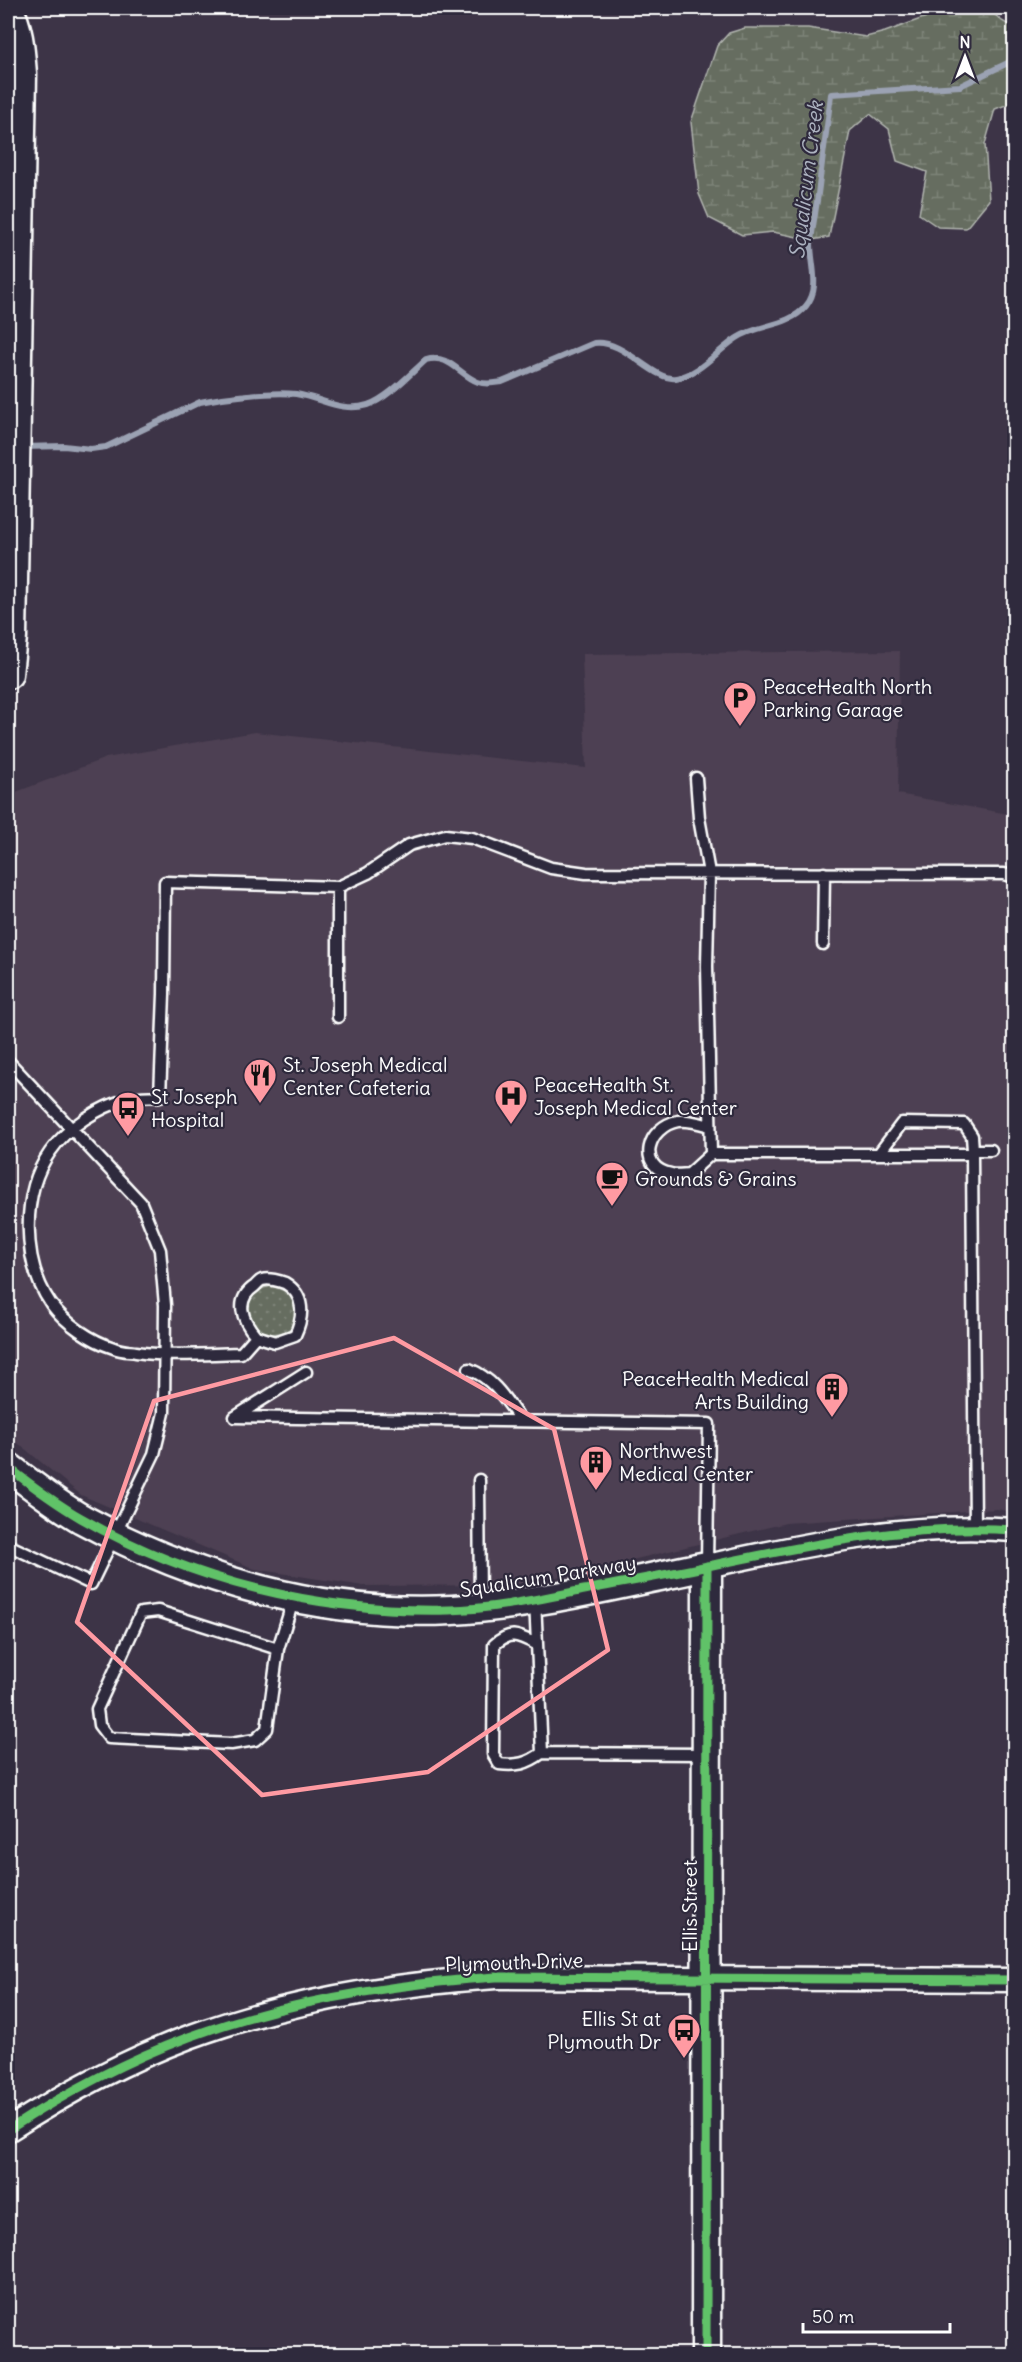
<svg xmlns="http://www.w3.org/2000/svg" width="1022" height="2362" viewBox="0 0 1022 2362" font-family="Delius,sans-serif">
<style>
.built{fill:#4d4052}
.grass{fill:url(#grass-dots);stroke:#b2b6b0;stroke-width:1.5}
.wetland{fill:url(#wetland-marsh);stroke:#b2b6b0;stroke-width:1.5}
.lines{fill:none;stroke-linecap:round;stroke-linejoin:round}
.stream{stroke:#9ba2b3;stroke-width:6}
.service-casing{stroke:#fff;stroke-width:15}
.minor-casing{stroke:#fff;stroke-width:27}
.tertiary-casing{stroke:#fff;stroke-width:33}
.service{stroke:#2f2a3d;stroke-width:10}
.minor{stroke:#2f2a3d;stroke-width:22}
.tertiary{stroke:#2f2a3d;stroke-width:28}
.cycleway-casing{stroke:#2f2a3d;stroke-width:13}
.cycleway{stroke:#61c268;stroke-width:9}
.marked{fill:none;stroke:#ff9aa2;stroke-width:4.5;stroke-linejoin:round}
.labels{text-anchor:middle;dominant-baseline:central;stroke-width:4.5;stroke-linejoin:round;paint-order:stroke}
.poi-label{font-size:20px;fill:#fff;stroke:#2f2a3d;text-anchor:start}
.street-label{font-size:20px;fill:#fff;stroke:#2f2a3d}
.water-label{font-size:21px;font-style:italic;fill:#acb2c0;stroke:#2f2a3d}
</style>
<defs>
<pattern id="grass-dots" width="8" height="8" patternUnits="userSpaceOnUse" patternTransform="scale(1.5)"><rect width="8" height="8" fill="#666d60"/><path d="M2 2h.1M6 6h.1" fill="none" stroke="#7d8378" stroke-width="1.8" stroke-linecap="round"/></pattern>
<pattern id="wetland-marsh" width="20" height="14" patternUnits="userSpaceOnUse" patternTransform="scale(1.5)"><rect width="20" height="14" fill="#666d60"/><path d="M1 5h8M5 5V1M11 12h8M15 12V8" fill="none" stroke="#7d8378"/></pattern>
</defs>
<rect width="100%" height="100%" fill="#3d3447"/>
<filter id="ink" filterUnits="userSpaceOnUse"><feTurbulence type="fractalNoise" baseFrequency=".0167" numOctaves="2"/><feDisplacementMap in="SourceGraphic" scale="12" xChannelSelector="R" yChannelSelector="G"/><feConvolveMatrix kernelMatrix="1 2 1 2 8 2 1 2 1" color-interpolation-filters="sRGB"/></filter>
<g filter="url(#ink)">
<path class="built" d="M900 651 898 794 1014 815V1512L997 1509 786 1523 574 1574 510 1585 363 1586 255 1569 81 1495 8 1435V795L106 758 255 732 586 768 582 654Z"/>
<path class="grass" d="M271 1286C295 1292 296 1300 297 1324 255 1358 227 1293 271 1286Z"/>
<path class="wetland" d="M951 8H987L1002 21 1014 28V102L995 109 985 144 989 200 966 228 938 227 919 214 927 172 897 161 889 129 870 114 850 131 829 237 812 240 773 232 742 235 709 218 699 194 691 122 717 46 729 33 745 28H808L866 37 885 32Z"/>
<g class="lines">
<path class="stream" d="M23 447 64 446 91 449 106 447 200 402C224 397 273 391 296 394 322 398 341 413 368 405 387 399 410 374 426 360 449 353 459 375 478 382 486 385 495 383 502 382L594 343C625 339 652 381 676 378 699 375 718 350 737 338 758 324 789 327 806 306 821 288 811 265 811 244 812 228 816 210 818 194 822 161 827 128 831 94L960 86 1014 60"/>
<defs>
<path id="service" d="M696 778 699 818 709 873 707 966 711 1154
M338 887V1017
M823 944 824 873
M8 1061 141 1203 160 1250 165 1305 164 1413 154 1454 91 1584 8 1545
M710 1126C699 1123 689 1120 678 1121 647 1127 636 1167 671 1174 676 1176 684 1174 689 1174L711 1154H972L973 1150H991
M880 1152 902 1123 964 1124 972 1136 973 1150
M972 1154 975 1528
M256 1336C242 1320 234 1300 255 1286 257 1284 259 1281 262 1280 269 1278 280 1281 285 1283 305 1295 304 1316 295 1335L275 1342 256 1336 241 1353C206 1354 171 1357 136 1352 129 1351 121 1351 114 1348 91 1341 65 1323 51 1304 22 1262 21 1193 50 1152 67 1127 99 1107 128 1099 138 1096 150 1097 160 1096L164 994 165 882 338 887 368 873 409 845 445 835 472 838 551 868 586 873 1004 874 1014 877
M469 1369C494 1379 506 1400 521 1421
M235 1417 709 1424 707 1565
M235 1417 306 1372
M479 1480 480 1605
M535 1600 542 1753 706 1754
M536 1644C518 1635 510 1630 494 1645L493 1754 499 1764C517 1766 527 1764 542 1753
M278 1649 158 1611 141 1613 97 1709 99 1725 109 1738 231 1744 255 1740 267 1729 278 1649 294 1598"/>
<path id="minor" d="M707 1566C808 1544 910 1522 1014 1530
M8 2130C65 2093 125 2061 189 2037 287 2001 393 1984 496 1977L1014 1980"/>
<path id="tertiary" d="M8 8C19 29 20 50 22 74L12 637 8 674
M8 1467C32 1485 56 1504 82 1519 195 1580 323 1617 452 1610 538 1605 623 1583 707 1566L706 2354"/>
</defs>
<use href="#service" class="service-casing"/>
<use href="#minor" class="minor-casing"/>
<use href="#tertiary" class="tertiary-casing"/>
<use href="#service" class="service"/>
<use href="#minor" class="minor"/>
<use href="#tertiary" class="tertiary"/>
<defs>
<path id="cycleway" d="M8 1467C31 1485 55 1503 81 1518 193 1582 320 1613 449 1610 494 1609 539 1599 584 1590 625 1582 667 1575 708 1566 809 1545 910 1523 1014 1530
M8 2130C65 2093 125 2061 189 2037 287 2001 393 1984 496 1977L1014 1980
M706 2354 707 1566"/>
</defs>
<use href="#cycleway" class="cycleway-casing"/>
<use href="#cycleway" class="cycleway"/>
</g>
</g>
<path class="marked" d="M394 1338 554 1429 608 1650 428 1772 262 1795 77 1622 154 1401Z"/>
<defs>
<symbol id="parking-pin" viewBox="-11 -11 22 30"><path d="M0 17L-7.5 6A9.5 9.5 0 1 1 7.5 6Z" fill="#ff9aa2" stroke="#2f2a3d"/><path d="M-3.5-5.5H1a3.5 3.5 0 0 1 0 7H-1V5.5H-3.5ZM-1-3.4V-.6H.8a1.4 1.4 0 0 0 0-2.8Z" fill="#111"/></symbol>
<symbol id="restaurant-pin" viewBox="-11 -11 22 30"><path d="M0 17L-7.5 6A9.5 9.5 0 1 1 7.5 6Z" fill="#ff9aa2" stroke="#2f2a3d"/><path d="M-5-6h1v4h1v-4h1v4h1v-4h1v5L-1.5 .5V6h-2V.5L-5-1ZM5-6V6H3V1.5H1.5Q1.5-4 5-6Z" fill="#111"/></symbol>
<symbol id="hospital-pin" viewBox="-11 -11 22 30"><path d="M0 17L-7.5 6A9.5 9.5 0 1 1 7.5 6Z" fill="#ff9aa2" stroke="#2f2a3d"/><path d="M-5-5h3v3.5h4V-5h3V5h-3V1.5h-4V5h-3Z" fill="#111"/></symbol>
<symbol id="bus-pin" viewBox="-11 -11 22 30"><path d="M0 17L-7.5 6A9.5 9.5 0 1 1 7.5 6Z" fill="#ff9aa2" stroke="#2f2a3d"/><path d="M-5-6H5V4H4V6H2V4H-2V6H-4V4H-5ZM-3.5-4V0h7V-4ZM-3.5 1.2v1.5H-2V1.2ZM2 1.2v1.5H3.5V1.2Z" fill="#111"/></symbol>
<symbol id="cafe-pin" viewBox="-11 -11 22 30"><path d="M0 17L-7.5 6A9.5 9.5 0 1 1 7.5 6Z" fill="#ff9aa2" stroke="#2f2a3d"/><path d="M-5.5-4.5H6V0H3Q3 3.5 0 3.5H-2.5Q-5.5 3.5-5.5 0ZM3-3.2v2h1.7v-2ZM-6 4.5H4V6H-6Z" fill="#111"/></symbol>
<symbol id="building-pin" viewBox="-11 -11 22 30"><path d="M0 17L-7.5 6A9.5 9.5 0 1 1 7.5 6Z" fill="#ff9aa2" stroke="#2f2a3d"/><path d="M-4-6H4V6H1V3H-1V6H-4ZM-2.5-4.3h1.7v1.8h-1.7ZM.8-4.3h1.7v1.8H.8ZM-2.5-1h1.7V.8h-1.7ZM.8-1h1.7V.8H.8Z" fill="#111"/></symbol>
</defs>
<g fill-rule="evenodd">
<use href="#parking-pin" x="721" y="679" width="38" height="52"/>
<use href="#restaurant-pin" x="241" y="1056" width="38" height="52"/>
<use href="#hospital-pin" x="492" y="1077" width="38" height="52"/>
<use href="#bus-pin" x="109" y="1089" width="38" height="52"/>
<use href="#cafe-pin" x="593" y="1159" width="38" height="52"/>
<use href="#building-pin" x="813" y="1370" width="38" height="52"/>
<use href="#building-pin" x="577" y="1443" width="38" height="52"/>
<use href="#bus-pin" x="665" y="2011" width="38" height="52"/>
</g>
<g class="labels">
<g class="poi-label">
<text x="763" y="686">PeaceHealth North<tspan x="763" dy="23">Parking Garage</tspan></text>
<text x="283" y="1064">St. Joseph Medical<tspan x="283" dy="23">Center Cafeteria</tspan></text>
<text x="534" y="1084">PeaceHealth St.<tspan x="534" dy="23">Joseph Medical Center</tspan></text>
<text x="151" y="1096">St Joseph<tspan x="151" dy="23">Hospital</tspan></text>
<text x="635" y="1178">Grounds &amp; Grains</text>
<text x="809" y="1378" text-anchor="end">PeaceHealth Medical<tspan x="809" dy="23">Arts Building</tspan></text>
<text x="619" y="1450">Northwest<tspan x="619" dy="23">Medical Center</tspan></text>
<text x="661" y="2018" text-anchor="end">Ellis St at<tspan x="661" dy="23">Plymouth Dr</tspan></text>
</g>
<g class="street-label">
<text transform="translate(548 1576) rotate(-9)">Squalicum Parkway</text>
<text transform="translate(689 1906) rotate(-90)">Ellis Street</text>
<text transform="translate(514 1962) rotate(-2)">Plymouth Drive</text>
</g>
<g class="water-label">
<text transform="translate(806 180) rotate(-83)">Squalicum Creek</text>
</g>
</g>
<rect width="1022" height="2362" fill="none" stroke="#2f2a3d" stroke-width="30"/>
<rect x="15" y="15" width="992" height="2332" fill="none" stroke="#fff" stroke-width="2" filter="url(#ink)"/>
<g transform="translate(965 57)" stroke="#2f2a3d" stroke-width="4.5" paint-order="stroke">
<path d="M0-4.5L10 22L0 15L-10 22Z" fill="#ffffff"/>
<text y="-9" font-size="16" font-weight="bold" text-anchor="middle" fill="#ffffff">N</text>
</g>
<path d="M803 2323v9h147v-9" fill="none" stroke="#ffffff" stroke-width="3"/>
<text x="812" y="2323" font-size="18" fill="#ffffff" stroke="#2f2a3d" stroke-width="4.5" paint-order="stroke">50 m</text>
</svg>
